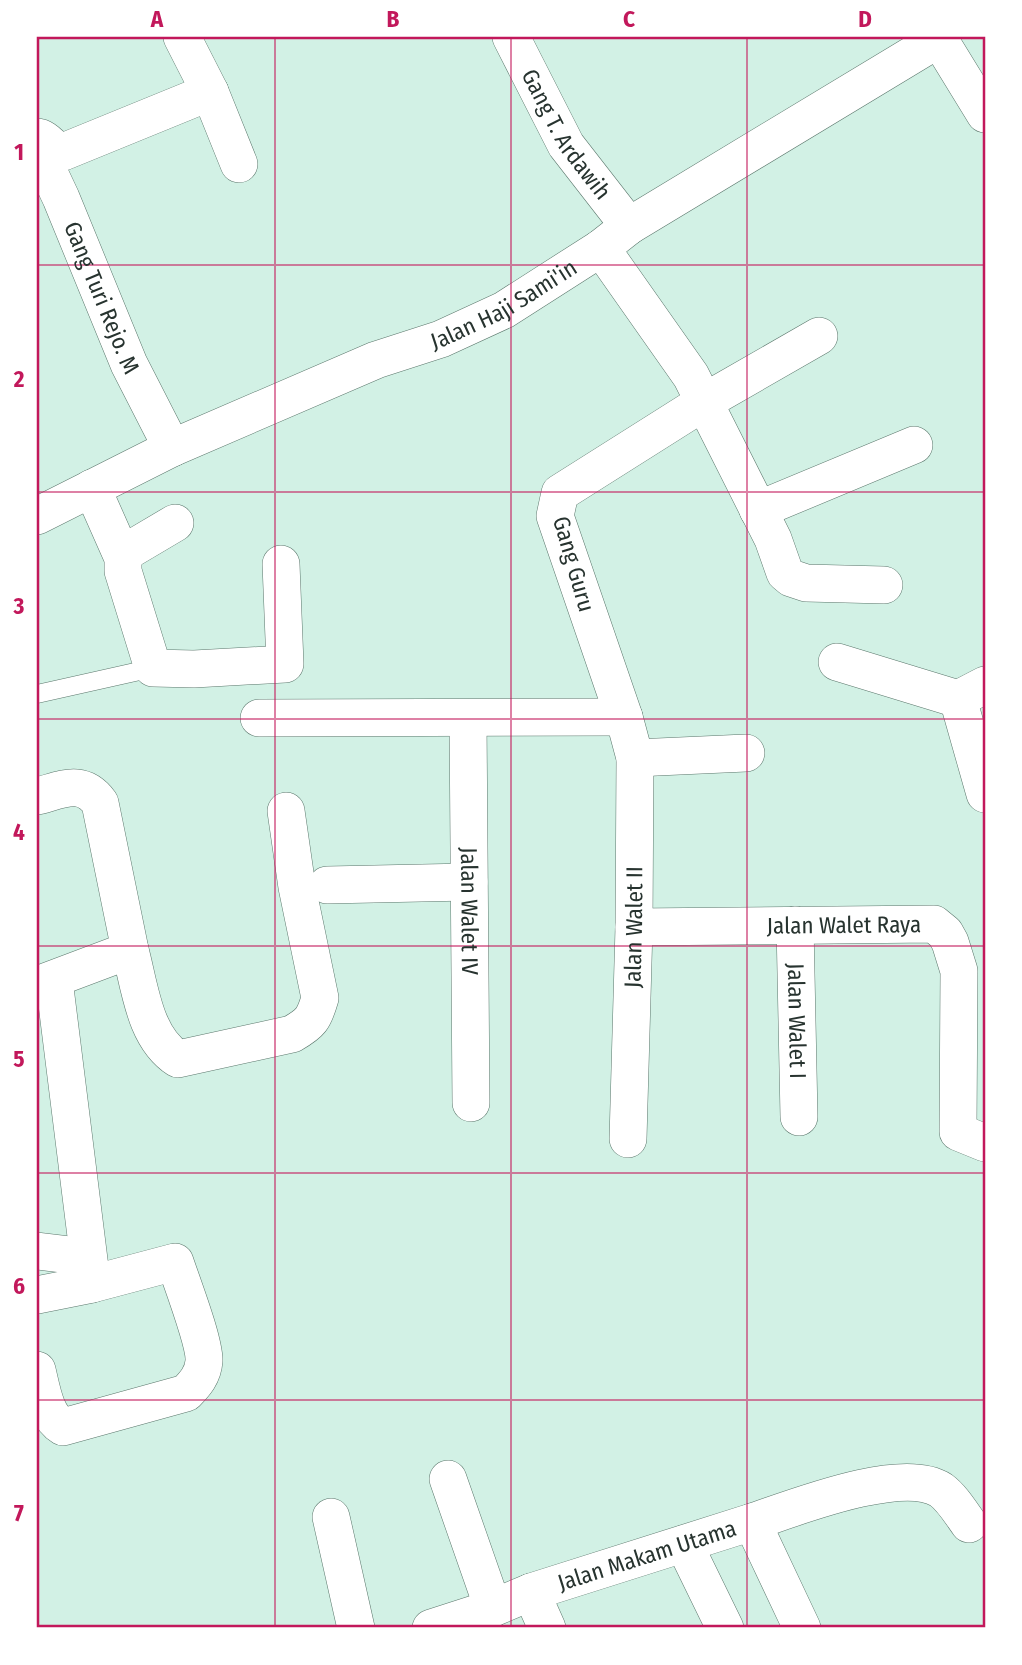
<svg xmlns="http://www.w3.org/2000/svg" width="1022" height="1665" viewBox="0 0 1022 1665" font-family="'Fira Sans Condensed',sans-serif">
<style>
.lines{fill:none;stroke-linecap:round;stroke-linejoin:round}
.lane-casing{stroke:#5b776c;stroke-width:19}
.street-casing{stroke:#5b776c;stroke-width:38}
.lane{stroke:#fff;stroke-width:18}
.street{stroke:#fff;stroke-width:37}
.grid{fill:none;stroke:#c2185b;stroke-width:2;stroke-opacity:0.55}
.labels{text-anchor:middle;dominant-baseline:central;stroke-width:7;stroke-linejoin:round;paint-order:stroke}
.street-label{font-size:23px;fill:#27332f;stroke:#fff}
.neatline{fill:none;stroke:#c2185b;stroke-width:2.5}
.grid-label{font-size:23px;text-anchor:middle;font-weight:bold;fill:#c2185b}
</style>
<rect width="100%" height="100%" fill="#d2f1e5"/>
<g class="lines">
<defs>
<path id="lane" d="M37 694 153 668"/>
<g id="street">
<path d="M182 37 210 92 239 164"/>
<path id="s1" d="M511 37 566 145 629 226"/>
<path d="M939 39 985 114"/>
<path d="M37 137C48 138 52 151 63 152L210 92"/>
<path id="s2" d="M37 147 61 198 129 364 172 448"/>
<path d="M601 248 691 376 773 539 785 573 791 578 806 583 884 585"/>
<path d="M92 488 123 558V571L153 668 194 669 285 664 281 564"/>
<path d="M758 510 914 445"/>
<path id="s3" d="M37 516 172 448 376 360 441 339 504 310 601 248 629 226 942 37"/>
<path d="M123 558 126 552 175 523"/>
<path d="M837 662 958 699 985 685"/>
<path d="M958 699 985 794"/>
<path d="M259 718 624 717"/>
<path id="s4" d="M468 719 471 1103"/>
<path d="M635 758 746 753"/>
<path d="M37 796C62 790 82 778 100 803L130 950 37 985"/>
<path d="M327 885 469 882"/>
<path id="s5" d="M795 925 799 1117"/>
<path id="s6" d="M634 927 934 924 945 933 950 942 959 971 958 1132 985 1143"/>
<path d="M130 950C140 987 144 1037 178 1059L292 1034C311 1023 314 1019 320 998L297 887 286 811"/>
<path d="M54 980 92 1284"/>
<path id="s7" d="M628 1139 634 927 635 758 624 717 555 516 560 493 704 402 819 336"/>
<path d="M37 1251 87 1257"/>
<path d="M37 1295 92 1284 175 1262C182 1283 205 1343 204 1361 203 1375 195 1384 186 1393L63 1427C45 1416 42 1390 37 1370"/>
<path d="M448 1479 493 1608"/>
<path d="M331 1517 356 1628"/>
<path d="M752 1522C794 1508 902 1465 941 1490 952 1498 961 1513 969 1524"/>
<path d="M684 1544 725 1628"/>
<path d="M531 1592 547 1628"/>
<path id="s8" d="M431 1628 493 1608 531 1592 752 1522 802 1628"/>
</g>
</defs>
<use href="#lane" class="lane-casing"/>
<use href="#street" class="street-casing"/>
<use href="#lane" class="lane"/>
<use href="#street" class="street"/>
</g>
<path class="grid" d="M275 37V1628M511 37V1628M747 37V1628M37 265H985M37 492H985M37 719H985M37 946H985M37 1173H985M37 1400H985"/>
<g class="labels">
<g class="street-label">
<text stroke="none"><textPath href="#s1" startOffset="112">Gang T. Ardawih</textPath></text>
<text stroke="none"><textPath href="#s2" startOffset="164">Gang Turi Rejo. M</textPath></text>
<text stroke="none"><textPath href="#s3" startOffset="513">Jalan Haji Sami'in</textPath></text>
<text transform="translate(574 564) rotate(74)">Gang Guru</text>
<text stroke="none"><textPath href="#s4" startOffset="192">Jalan Walet IV</textPath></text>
<text stroke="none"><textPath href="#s6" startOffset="210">Jalan Walet Raya</textPath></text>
<text stroke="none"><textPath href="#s7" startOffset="212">Jalan Walet II</textPath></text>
<text stroke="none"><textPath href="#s5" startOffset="96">Jalan Walet I</textPath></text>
<text stroke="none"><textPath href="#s8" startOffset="228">Jalan Makam Utama</textPath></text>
</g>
</g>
<rect width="1022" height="1665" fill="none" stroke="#ffffff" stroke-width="77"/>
<rect x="38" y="38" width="946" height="1588" class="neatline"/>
<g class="grid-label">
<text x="157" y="27">A</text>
<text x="393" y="27">B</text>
<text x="629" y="27">C</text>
<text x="865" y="27">D</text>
<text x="19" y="160">1</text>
<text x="19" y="387">2</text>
<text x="19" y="614">3</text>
<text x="19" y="840">4</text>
<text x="19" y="1067">5</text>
<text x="19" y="1294">6</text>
<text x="19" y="1521">7</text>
</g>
</svg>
